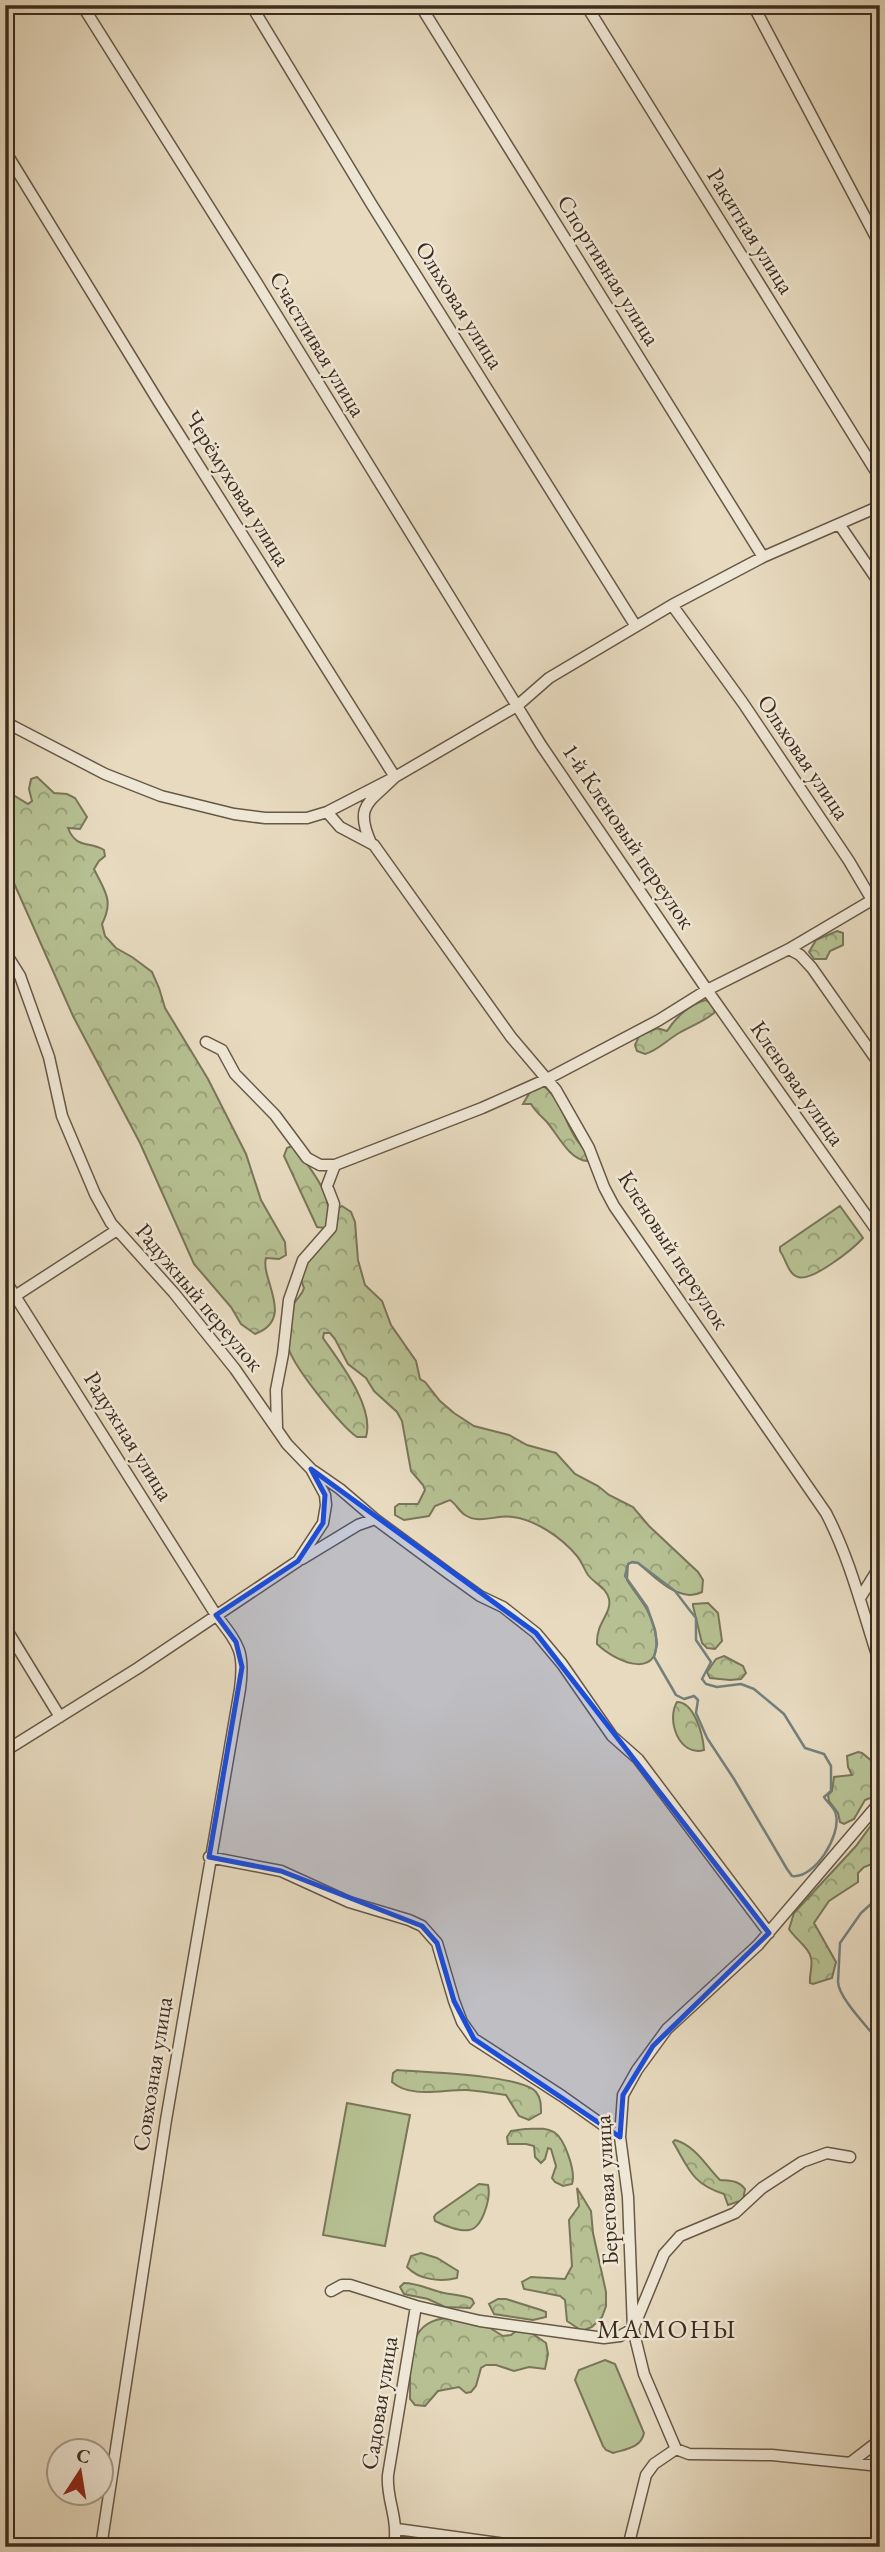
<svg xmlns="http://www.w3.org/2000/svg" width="885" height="2552" viewBox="0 0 885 2552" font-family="'EB Garamond',serif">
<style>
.forest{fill:url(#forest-crowns);stroke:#797658;stroke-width:2}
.garden{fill:#b6c092;stroke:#797658;stroke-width:2}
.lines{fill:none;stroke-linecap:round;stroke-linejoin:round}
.stream{stroke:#74807d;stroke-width:2.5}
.street-casing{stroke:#675847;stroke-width:13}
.street{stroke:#efe7d5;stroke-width:10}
.marked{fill:#1d4ed8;fill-opacity:0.2;stroke:#1d4ed8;stroke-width:5;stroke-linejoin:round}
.labels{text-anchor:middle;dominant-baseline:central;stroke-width:5;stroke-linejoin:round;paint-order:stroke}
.street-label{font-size:23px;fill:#3c2c1f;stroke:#efe7d5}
.quarter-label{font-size:26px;letter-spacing:2px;fill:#3c2c1f;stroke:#efe7d5}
</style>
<defs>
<pattern id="forest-crowns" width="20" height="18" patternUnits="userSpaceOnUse" patternTransform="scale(1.75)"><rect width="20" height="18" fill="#b6c092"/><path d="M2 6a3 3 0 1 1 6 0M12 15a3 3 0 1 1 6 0" fill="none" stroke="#959c77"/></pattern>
</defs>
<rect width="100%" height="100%" fill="#e7dabf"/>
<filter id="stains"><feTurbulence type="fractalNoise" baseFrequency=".00286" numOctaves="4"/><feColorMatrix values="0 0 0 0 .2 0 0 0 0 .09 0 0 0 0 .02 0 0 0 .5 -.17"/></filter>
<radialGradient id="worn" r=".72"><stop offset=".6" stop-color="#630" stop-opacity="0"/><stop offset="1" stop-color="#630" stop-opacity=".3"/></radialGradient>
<path class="forest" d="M37 777 54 793 67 794 75 798 87 817 80 829 68 828C76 849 89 841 104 850L105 856 99 861 94 869C105 892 114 900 102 924L105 936 116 948 132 957 152 972 159 988 165 1008 208 1079 246 1154 261 1200 285 1242 286 1255 279 1259 266 1258C260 1279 296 1319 255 1334L241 1324 231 1307 194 1264 140 1143 73 1016 5 863V790L28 804 32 801 29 789 31 779Z
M837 931 843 933V945L830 951 826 959H814L809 952 816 940Z
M706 1000 715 1007 714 1013C703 1022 691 1026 679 1033 667 1040 657 1051 645 1054L637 1051 635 1045 639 1036 657 1028 667 1031C676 1017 690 1004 706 1000Z
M542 1085C561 1098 564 1120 575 1137 579 1144 585 1149 589 1156L587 1161C569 1160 557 1133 546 1121 540 1115 536 1112 531 1104H523L530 1092Z
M292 1146 296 1149C312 1171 338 1200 325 1228L317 1227 284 1156 287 1148Z
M342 1206 351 1212 355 1222 358 1260 365 1285 382 1301 391 1325 416 1361 420 1379 425 1382 440 1401 454 1413 474 1426 509 1435 527 1445 556 1453 575 1474 598 1486 609 1495 633 1507 649 1526 698 1572 703 1580 702 1592C679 1604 654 1576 638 1563L632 1562 628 1564 627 1580C638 1598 650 1608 655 1631 665 1681 619 1665 597 1644 596 1622 612 1614 609 1599 606 1587 595 1584 588 1575 584 1569 582 1562 577 1556 562 1538 536 1520 513 1517 497 1514 480 1525 465 1515 459 1511 456 1504 450 1500L435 1506 429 1516 404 1520 395 1515V1507L399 1504H418L425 1490 423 1485 411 1471 402 1421 397 1412 374 1391 366 1378 348 1364 335 1339 330 1333H324L323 1338C339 1361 375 1407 366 1437H357C342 1427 289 1362 288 1345 288 1334 289 1311 295 1302 299 1296 302 1295 304 1288L300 1278 302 1272 339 1208Z
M840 1206 863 1238C853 1249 812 1282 798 1277 788 1274 786 1259 780 1251V1247Z
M708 1603 718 1613 722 1641 715 1649 707 1648 702 1643 693 1606V1604Z
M724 1656 743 1666 746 1673 741 1679 730 1680 710 1678 707 1672 716 1659Z
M677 1702C694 1702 703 1734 704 1750 679 1757 666 1720 677 1702Z
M858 1752 862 1753 878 1766 880 1775 875 1796 865 1800 854 1819 844 1824 840 1822 838 1813 829 1801 828 1795 832 1791 834 1777 852 1775 848 1767 847 1756Z
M880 1813V1861L864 1867 858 1873V1882L829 1901 814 1923 836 1962 832 1978 813 1984 810 1983C809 1975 813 1967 811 1958 809 1947 795 1939 789 1929L794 1913 856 1846Z
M397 2070C423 2072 522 2075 536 2092 541 2098 541 2105 541 2113L529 2120 519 2116 506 2095C493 2093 480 2091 467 2090 444 2089 411 2099 392 2082L393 2073Z
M525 2129C535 2129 545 2127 554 2132 565 2139 576 2172 572 2184L563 2186 555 2182 552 2178 556 2166 551 2149 548 2148 545 2159 541 2163 535 2157 534 2146 526 2144H508L507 2137 511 2131Z
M675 2140C696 2146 706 2166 720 2180 730 2181 738 2180 745 2189L743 2200 728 2205 724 2194C692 2184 689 2169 673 2142Z
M479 2184 488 2185C491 2197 483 2228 469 2230 460 2232 443 2225 435 2221L434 2217 436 2214Z
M577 2188 591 2211 593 2233 606 2292V2306L602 2317 592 2327 582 2331 567 2321 565 2300 560 2296 524 2289 522 2282 531 2277 565 2279 572 2266 569 2220 579 2206Z
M421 2253 437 2258 458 2271 457 2278C440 2282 419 2280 407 2267L411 2256Z
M404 2283C418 2283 430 2290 444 2293 453 2295 463 2295 472 2299L474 2303 470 2308 445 2307 428 2299 404 2294 400 2287Z
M498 2299H506L541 2310 546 2312V2317L533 2320 494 2314 489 2304Z
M449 2318 490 2328 503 2336 511 2335 516 2331 530 2332 546 2343 548 2354 545 2369 529 2367 514 2371 496 2365H486L481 2368 476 2386 471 2392 466 2393 459 2387 438 2391 425 2406 415 2405 410 2399C411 2365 403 2320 449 2318Z"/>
<path class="garden" d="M347 2103 410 2115 385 2246 323 2235Z
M605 2360 615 2364 644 2433C641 2448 626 2449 613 2453L606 2450 603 2446 575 2380 579 2370Z"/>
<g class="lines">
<path class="stream" d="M632 1562 638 1563 675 1591 688 1608 696 1618V1640L711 1662 702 1679 706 1684 717 1687 741 1684 754 1689 784 1714 805 1748 824 1754 831 1766V1791L824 1797C827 1803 835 1807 836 1815 841 1835 815 1879 792 1876L787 1869 734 1779 707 1738 696 1713 698 1700 694 1696 684 1699 676 1695 654 1657 657 1644 655 1630 647 1607 625 1576 628 1564Z
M880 1896 861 1913 840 1943 838 1982C839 1999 869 2028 880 2043"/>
<defs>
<path id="street" d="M82 5 255 280 541 745 707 990 880 1235
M251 5 372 205 635 625
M420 5 763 557
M586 5 880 478
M753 5 880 245
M5 151 160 404 395 777C369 803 354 805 371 843
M839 524 880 584
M672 605 743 703 849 861 872 900
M5 722 105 774 161 796 234 814 265 818H307L327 812 395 777 517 706 549 678 672 605 763 557 880 506
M327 812 340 827 374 845 511 1037 556 1090 589 1148 604 1187 614 1206 826 1513C851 1561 863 1613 880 1664
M789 949 800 955 812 968 880 1065
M5 952 20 976 49 1057 62 1116 95 1194 111 1223 174 1293 235 1369 287 1444 311 1469 325 1495 326 1505 323 1523 298 1561 138 1668 5 1751
M206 1042 222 1050 235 1074 275 1115 307 1158 320 1165H335L482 1108 547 1079 659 1020 707 990 789 949 872 900 880 898
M5 1280 216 1615C239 1645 245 1651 240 1689L166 2120 101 2547
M15 1296 117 1230
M277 1427 276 1390 283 1354 289 1300 303 1260 331 1228 334 1204 327 1186 335 1165
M314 1471 340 1489 375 1519
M302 1559 358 1525 375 1519 448 1573 480 1596 503 1607 536 1633 562 1664 612 1736 638 1759 769 1933
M860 1598 880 1566
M5 1627 60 1717
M880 1802 758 1945 667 2029 637 2070 623 2095 620 2137 628 2197 633 2329 644 2374 676 2449 689 2454 772 2455 880 2466
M209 1857 281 1871 349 1902 409 1920 422 1926 437 1943 454 2001 462 2022 474 2039 562 2096 620 2137
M331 2291 342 2285H350L416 2306 480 2321 604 2338 620 2336 633 2329 664 2254 680 2236 735 2213 762 2188 802 2162 827 2153 850 2157
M850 2463 880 2440
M397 2529 527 2547
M394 2547C399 2517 386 2500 388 2475L416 2306
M628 2547 646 2475 654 2464 676 2449"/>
</defs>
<use href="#street" class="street-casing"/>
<use href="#street" class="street"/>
</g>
<path class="marked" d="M311 1469 536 1633 769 1933 653 2046 623 2095 620 2137 474 2039 454 2001 437 1943 422 1926 281 1871 209 1857 242 1667 236 1642 216 1615 298 1561 323 1523 325 1495Z"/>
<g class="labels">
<g class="street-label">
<text transform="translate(751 231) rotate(58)">Ракитная улица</text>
<text transform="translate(609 270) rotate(58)">Спортивная улица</text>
<text transform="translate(460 305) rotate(58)">Ольховая улица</text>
<text transform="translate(318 344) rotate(59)">Счастливая улица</text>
<text transform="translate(238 488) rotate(58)">Черёмуховая улица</text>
<text transform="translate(804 757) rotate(56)">Ольховая улица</text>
<text transform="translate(629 836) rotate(56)">1-й Кленовый переулок</text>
<text transform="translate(798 1083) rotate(55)">Кленовая улица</text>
<text transform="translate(674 1250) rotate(57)">Кленовый переулок</text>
<text transform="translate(200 1297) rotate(50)">Радужный переулок</text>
<text transform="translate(129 1436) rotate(58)">Радужная улица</text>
<text transform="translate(152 2074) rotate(-81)">Совхозная улица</text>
<text transform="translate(606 2190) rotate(-93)">Береговая улица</text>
<text transform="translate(379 2403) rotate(-81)">Садовая улица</text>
</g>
<g class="quarter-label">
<text x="667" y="2329">МАМОНЫ</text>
</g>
</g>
<rect width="885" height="2552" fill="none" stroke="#e7dabf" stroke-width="28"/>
<rect x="7" y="7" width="871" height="2538" fill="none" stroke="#3c2c1f" stroke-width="3.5"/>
<rect x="14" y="14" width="857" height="2524" fill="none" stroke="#3c2c1f" stroke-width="2"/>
<g transform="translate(80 2472) rotate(12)"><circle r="33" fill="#efe7d5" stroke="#a79c8c" stroke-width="2"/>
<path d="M0-5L12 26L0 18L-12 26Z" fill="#8f2418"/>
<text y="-10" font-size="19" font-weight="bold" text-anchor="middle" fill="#3c2c1f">С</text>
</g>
<rect width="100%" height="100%" filter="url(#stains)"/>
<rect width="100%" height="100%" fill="url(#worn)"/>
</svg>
